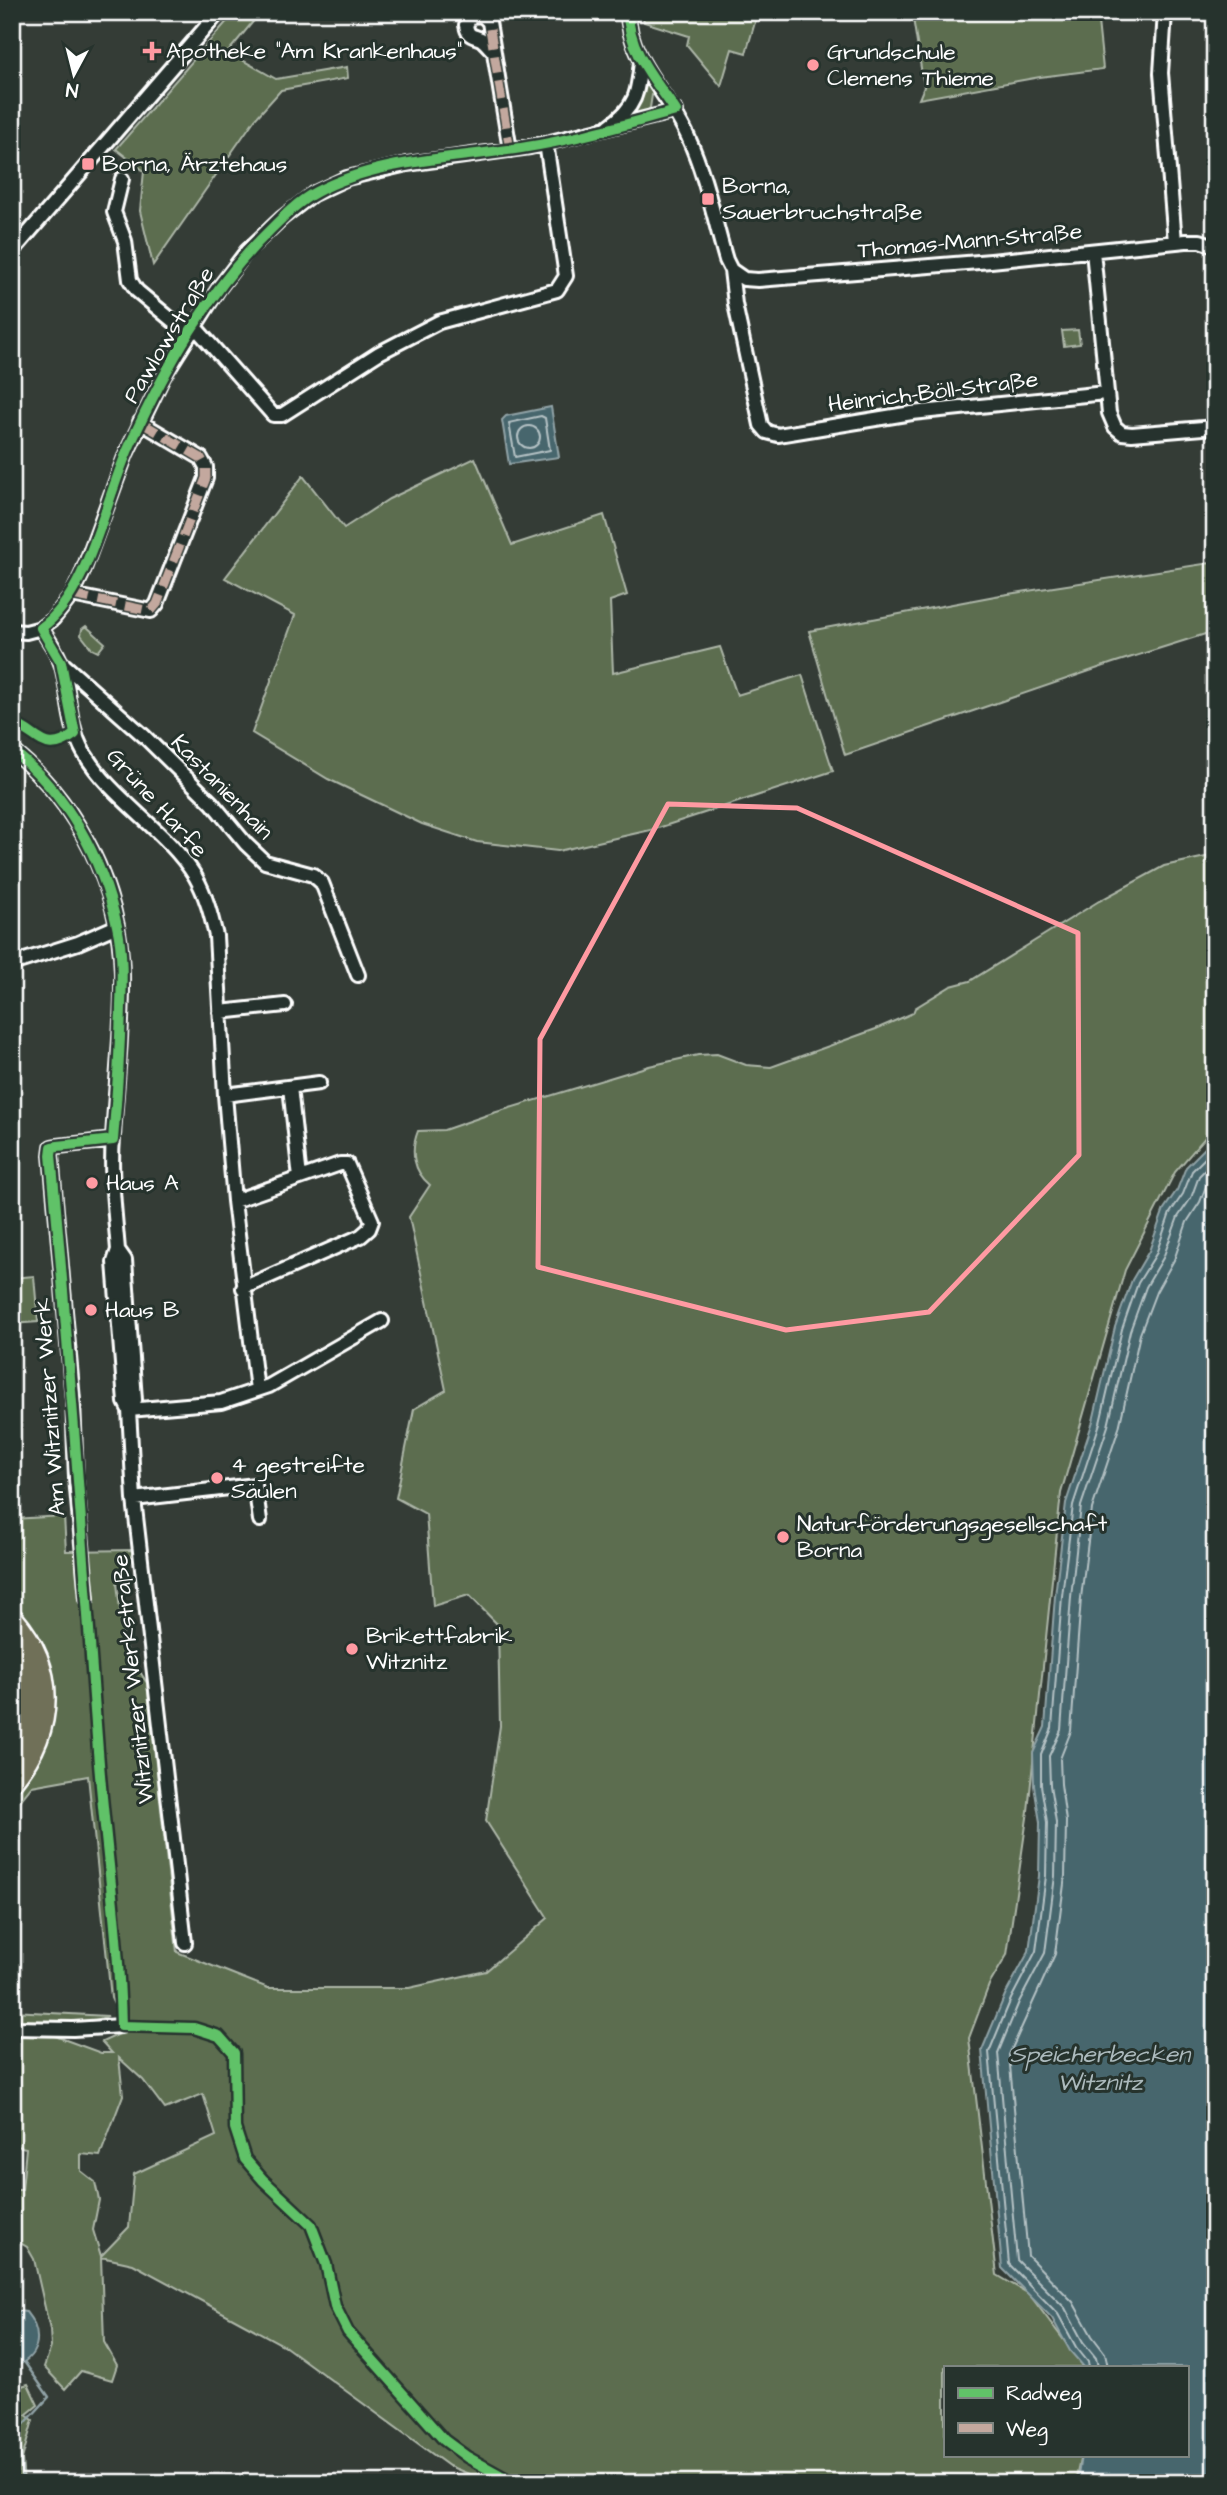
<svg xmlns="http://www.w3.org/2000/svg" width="1227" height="2495" viewBox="0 0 1227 2495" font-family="'Architects Daughter',sans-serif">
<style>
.green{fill:#5b6d50;stroke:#adb6a8;stroke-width:2;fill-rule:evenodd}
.water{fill:#47666d;stroke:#91a3a7;stroke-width:2}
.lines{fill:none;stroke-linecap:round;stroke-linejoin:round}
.shore{stroke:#b5c2c5;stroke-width:2}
.stream{stroke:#91a3a7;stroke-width:2.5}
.minor-casing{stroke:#fff;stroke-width:18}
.motorway-casing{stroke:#fff;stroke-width:28}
.minor{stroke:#26332d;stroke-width:12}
.motorway{stroke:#706f59;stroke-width:23}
.quiet{stroke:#c3a89e;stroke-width:9;stroke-dasharray:18 9;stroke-linecap:butt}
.cycleway-casing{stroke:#26332d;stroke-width:15}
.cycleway{stroke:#61c268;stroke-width:10}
.marked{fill:none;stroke:#ff9aa2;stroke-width:5;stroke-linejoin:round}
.poi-dot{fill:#ff9aa2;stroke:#26332d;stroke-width:2.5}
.labels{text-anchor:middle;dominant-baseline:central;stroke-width:6;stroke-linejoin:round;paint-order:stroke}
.poi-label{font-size:23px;fill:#fff;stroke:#26332d;text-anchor:start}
.street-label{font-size:23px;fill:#fff;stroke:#26332d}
.water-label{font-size:24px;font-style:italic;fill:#acbabd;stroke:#26332d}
</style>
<rect width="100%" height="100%" fill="#343c36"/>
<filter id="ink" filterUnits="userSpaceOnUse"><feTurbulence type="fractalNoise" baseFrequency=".0143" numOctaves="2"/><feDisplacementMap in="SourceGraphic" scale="14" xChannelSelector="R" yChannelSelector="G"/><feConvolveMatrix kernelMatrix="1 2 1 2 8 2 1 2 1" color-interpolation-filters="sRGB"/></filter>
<g filter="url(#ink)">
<path class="green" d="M235 12H261L228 52 276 79 347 67 348 78 281 90 255 119 153 265 140 211 144 171 116 149Z
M642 12H758L746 53 732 49 721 86 687 45 689 36 644 22Z
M912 12H1097L1103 69 1040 77 919 99 924 87Z
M644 76 653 89 650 108 642 116H629Z
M1078 330 1080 344 1064 346 1062 331Z
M475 458 512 545 604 515 627 595 610 601 613 673 720 647 737 695 802 675 833 771 655 829 558 851 477 842 422 824 328 779 252 733 295 615 225 578 303 476 344 528 389 499Z
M1210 563 1215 572V631L1113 663 845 755 809 631 995 596Z
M86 626 105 643 98 652 92 649 81 635 82 629Z
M1215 855V1126L1175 1172 1125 1270 1061 1493 1028 1811 1007 1955 989 1985 969 2038 997 2275 1029 2294 1084 2367H945V2455H1081L1075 2483H491L449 2466 283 2345 133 2264 101 2257 104 2342 117 2365 112 2380 81 2371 65 2389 44 2367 51 2347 50 2330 34 2259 27 2247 12 2238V2190H22L26 2148 12 2145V2035L55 2036 101 2053H112L102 2042 126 2031 111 1998 88 1776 32 1786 12 1811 20 1617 12 1609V1519L64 1516 66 1551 134 1550 117 1583 124 1646 147 1683 177 1952 268 1988H409L486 1971 548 1918 486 1821 500 1726 498 1625 469 1595 433 1606 426 1514 396 1498 414 1409 446 1390 409 1217 430 1185C413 1171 410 1151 418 1131L444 1130 490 1114 649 1066 698 1055 717 1054 746 1065 771 1067 876 1029 913 1013 915 1008 951 986 970 981 1099 901 1164 866ZM119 2058 143 2080 165 2109 203 2094 216 2136 134 2174 129 2227 101 2256 93 2230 99 2200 95 2182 81 2171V2154L100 2156 123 2095Z
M34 1276 38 1322 12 1324V1278Z
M12 2011 108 2016C80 2028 43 2024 12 2022Z
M28 2384 38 2405 26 2415 33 2420 22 2459 24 2483H12V2389Z"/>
<path class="water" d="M551 407 559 457 509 464 502 420 506 416Z
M1215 1138V2483H1077L1081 2455H1187V2367H1084L1070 2351 1052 2318 1002 2268 982 2050 1005 1995 1029 1951 1039 1876 1040 1822 1034 1786 1033 1753 1045 1727 1055 1596 1066 1503 1093 1421 1115 1327 1132 1280 1149 1251 1164 1209 1177 1190 1186 1167Z
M12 2310 26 2312C45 2335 39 2358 12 2368Z"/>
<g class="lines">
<path class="shore" d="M541 416 545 418 550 450 515 457 509 423Z
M518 437a11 11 0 1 1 22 0a11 11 0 1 1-22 0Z
M1089 2367 1088 2362 1076 2347 1058 2314 1009 2264 989 2052 1011 1999 1036 1951 1046 1876 1047 1822 1041 1785V1755L1052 1728 1062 1596 1073 1505 1100 1423 1122 1329 1138 1283 1156 1254 1170 1213 1183 1194 1192 1171 1215 1148
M1098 2367 1096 2358 1083 2342 1065 2308 1017 2260 998 2053 1019 2002 1045 1953 1055 1876 1056 1822 1050 1785 1049 1756 1061 1730 1071 1597 1081 1506 1108 1426 1130 1331 1146 1287 1163 1258 1178 1217 1191 1198 1199 1176 1215 1160
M1108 2367 1105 2353 1092 2336 1073 2302 1028 2256 1009 2055 1055 1954 1065 1876 1066 1821 1061 1784 1060 1759 1071 1731 1081 1598 1092 1509 1119 1428 1140 1334 1156 1292 1174 1260 1187 1222 1200 1202 1208 1181 1215 1175"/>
<path class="stream" d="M22 2480 19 2430 49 2397 25 2363"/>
<defs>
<path id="minor" d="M628 12C628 60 670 95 688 137 706 176 714 219 726 260L731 270 735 304 761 425 767 432 778 435 912 413 1105 393
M1165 12 1161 73 1175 242
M493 51C490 48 485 42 481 39 472 35 468 37 466 25L471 16 482 15 489 22 510 150
M609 126C636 107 638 93 641 61
M122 179 114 212 125 241 130 280 137 291 173 321 195 327 273 415H282L379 353 439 322 557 290 566 276 546 143
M1093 251 1109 413 1115 427 1122 433 1132 434 1215 427
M12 252 219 12
M731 270 744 279 758 280 991 261 1186 241H1200L1215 246
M72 595 151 611 157 604 206 478V467L201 458 140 422
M41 628C48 640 58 652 62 666 70 696 68 725 84 753 113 801 166 829 195 876 206 895 211 915 216 936L225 1095 234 1201 257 1390 221 1402 129 1410
M12 631 26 632 41 628 53 619 72 595 82 574 126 454 163 377 219 288 247 251 282 218 313 194 347 178 407 164 530 147 676 111
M62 663 144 736 212 803 246 844 265 862 313 875 322 883 358 975
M12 750C78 803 120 888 122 973 123 1028 116 1083 113 1138 110 1175 115 1213 118 1250L114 1262 125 1402 129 1410 134 1499 185 1943
M12 964 78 943 117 926
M220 1012 285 1005
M290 1087 300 1178
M225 1095 319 1083
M234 1201 340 1164H347L372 1221 369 1229 361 1236 243 1288
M118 1250 125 1260 135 1400 129 1410
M257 1390 269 1386 382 1321
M134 1499 255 1485 260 1520
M87 1599 76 1478 73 1400 51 1155 52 1147 58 1146 113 1140
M12 2028 73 2029 121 2026"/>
<path id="motorway" d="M12 1620C54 1669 53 1728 12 1778
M12 1648C31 1681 31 1715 12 1749"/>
</defs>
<use href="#minor" class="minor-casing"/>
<use href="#motorway" class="motorway-casing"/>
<use href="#minor" class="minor"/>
<use href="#motorway" class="motorway"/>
<path class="quiet" d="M490 29 510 150
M72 595 151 611 157 604 206 478V467L201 458 140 422"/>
<defs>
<path id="cycleway" d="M12 723C41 734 44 757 75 734L61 662 41 628C90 592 104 501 130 445 165 368 209 289 271 229 284 216 299 201 316 192 379 158 457 159 527 147 577 139 627 124 676 111 656 81 628 51 628 12
M12 750C67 794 102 857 117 926 123 952 122 980 121 1006 120 1051 117 1096 113 1140L58 1146 52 1147 51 1155C70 1354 83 1552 98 1751 105 1843 119 1934 121 2026L194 2028 219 2036 234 2053 235 2128 245 2159 263 2180 311 2225 326 2264 335 2306 348 2332 444 2440 467 2457 514 2483"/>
</defs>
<use href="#cycleway" class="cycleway-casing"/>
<use href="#cycleway" class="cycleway"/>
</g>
</g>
<path class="marked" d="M668 804 797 808 1078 933 1079 1155 929 1312 786 1330 538 1267 540 1039Z"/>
<g class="poi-dot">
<path d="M148.5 40.5h7v7h7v7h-7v7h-7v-7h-7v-7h7z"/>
<circle cx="813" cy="65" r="7"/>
<rect x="81" y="157" width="14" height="14" rx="3.5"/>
<rect x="701" y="192" width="14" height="14" rx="3.5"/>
<circle cx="92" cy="1183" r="7"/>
<circle cx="91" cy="1310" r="7"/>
<circle cx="217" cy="1478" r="7"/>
<circle cx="783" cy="1537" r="7"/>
<circle cx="352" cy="1649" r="7"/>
</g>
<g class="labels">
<g class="poi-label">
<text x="166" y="51">Apotheke "Am Krankenhaus"</text>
<text x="827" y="52">Grundschule<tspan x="827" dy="26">Clemens Thieme</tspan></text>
<text x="102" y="164">Borna, Ärztehaus</text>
<text x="722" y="186">Borna,<tspan x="722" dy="26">Sauerbruchstraße</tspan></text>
<text x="106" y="1183">Haus A</text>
<text x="105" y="1310">Haus B</text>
<text x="231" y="1465">4 gestreifte<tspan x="231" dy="26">Säulen</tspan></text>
<text x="797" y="1524">Naturförderungsgesellschaft<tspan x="797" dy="26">Borna</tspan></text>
<text x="366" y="1636">Brikettfabrik<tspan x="366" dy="26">Witznitz</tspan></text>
</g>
<g class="street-label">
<text transform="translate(970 241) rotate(-5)">Thomas-Mann-Straße</text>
<text transform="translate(169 335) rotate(-59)">Pawlowstraße</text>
<text transform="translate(933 392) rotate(-7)">Heinrich-Böll-Straße</text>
<text transform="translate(222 787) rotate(46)">Kastanienhain</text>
<text transform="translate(157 803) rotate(48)">Grüne Harfe</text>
<text transform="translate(50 1407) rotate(-94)">Am Witznitzer Werk</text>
<text transform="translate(133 1679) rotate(-96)">Witznitzer Werkstraße</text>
</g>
<g class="water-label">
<text x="1100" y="2055">Speicherbecken<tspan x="1100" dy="28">Witznitz</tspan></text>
</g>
</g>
<rect width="1227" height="2495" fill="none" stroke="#26332d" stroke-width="42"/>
<rect x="21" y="21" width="1185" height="2453" fill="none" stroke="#fff" stroke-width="2.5" filter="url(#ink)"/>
<rect x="944" y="2366" width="245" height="91" fill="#26332d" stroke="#7d8581" stroke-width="2"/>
<rect x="958" y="2388" width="35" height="10" fill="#61c268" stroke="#7d8581" stroke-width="2"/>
<text x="1006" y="2400" font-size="21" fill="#ffffff">Radweg</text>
<rect x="958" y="2423" width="35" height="10" fill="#c3a89e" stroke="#7d8581" stroke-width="2"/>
<text x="1006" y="2436" font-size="21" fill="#ffffff">Weg</text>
<g transform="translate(74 74) rotate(187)" stroke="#26332d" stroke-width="5" paint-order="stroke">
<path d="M0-5L12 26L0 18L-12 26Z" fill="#ffffff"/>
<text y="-10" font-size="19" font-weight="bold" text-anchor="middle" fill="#ffffff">N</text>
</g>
</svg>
